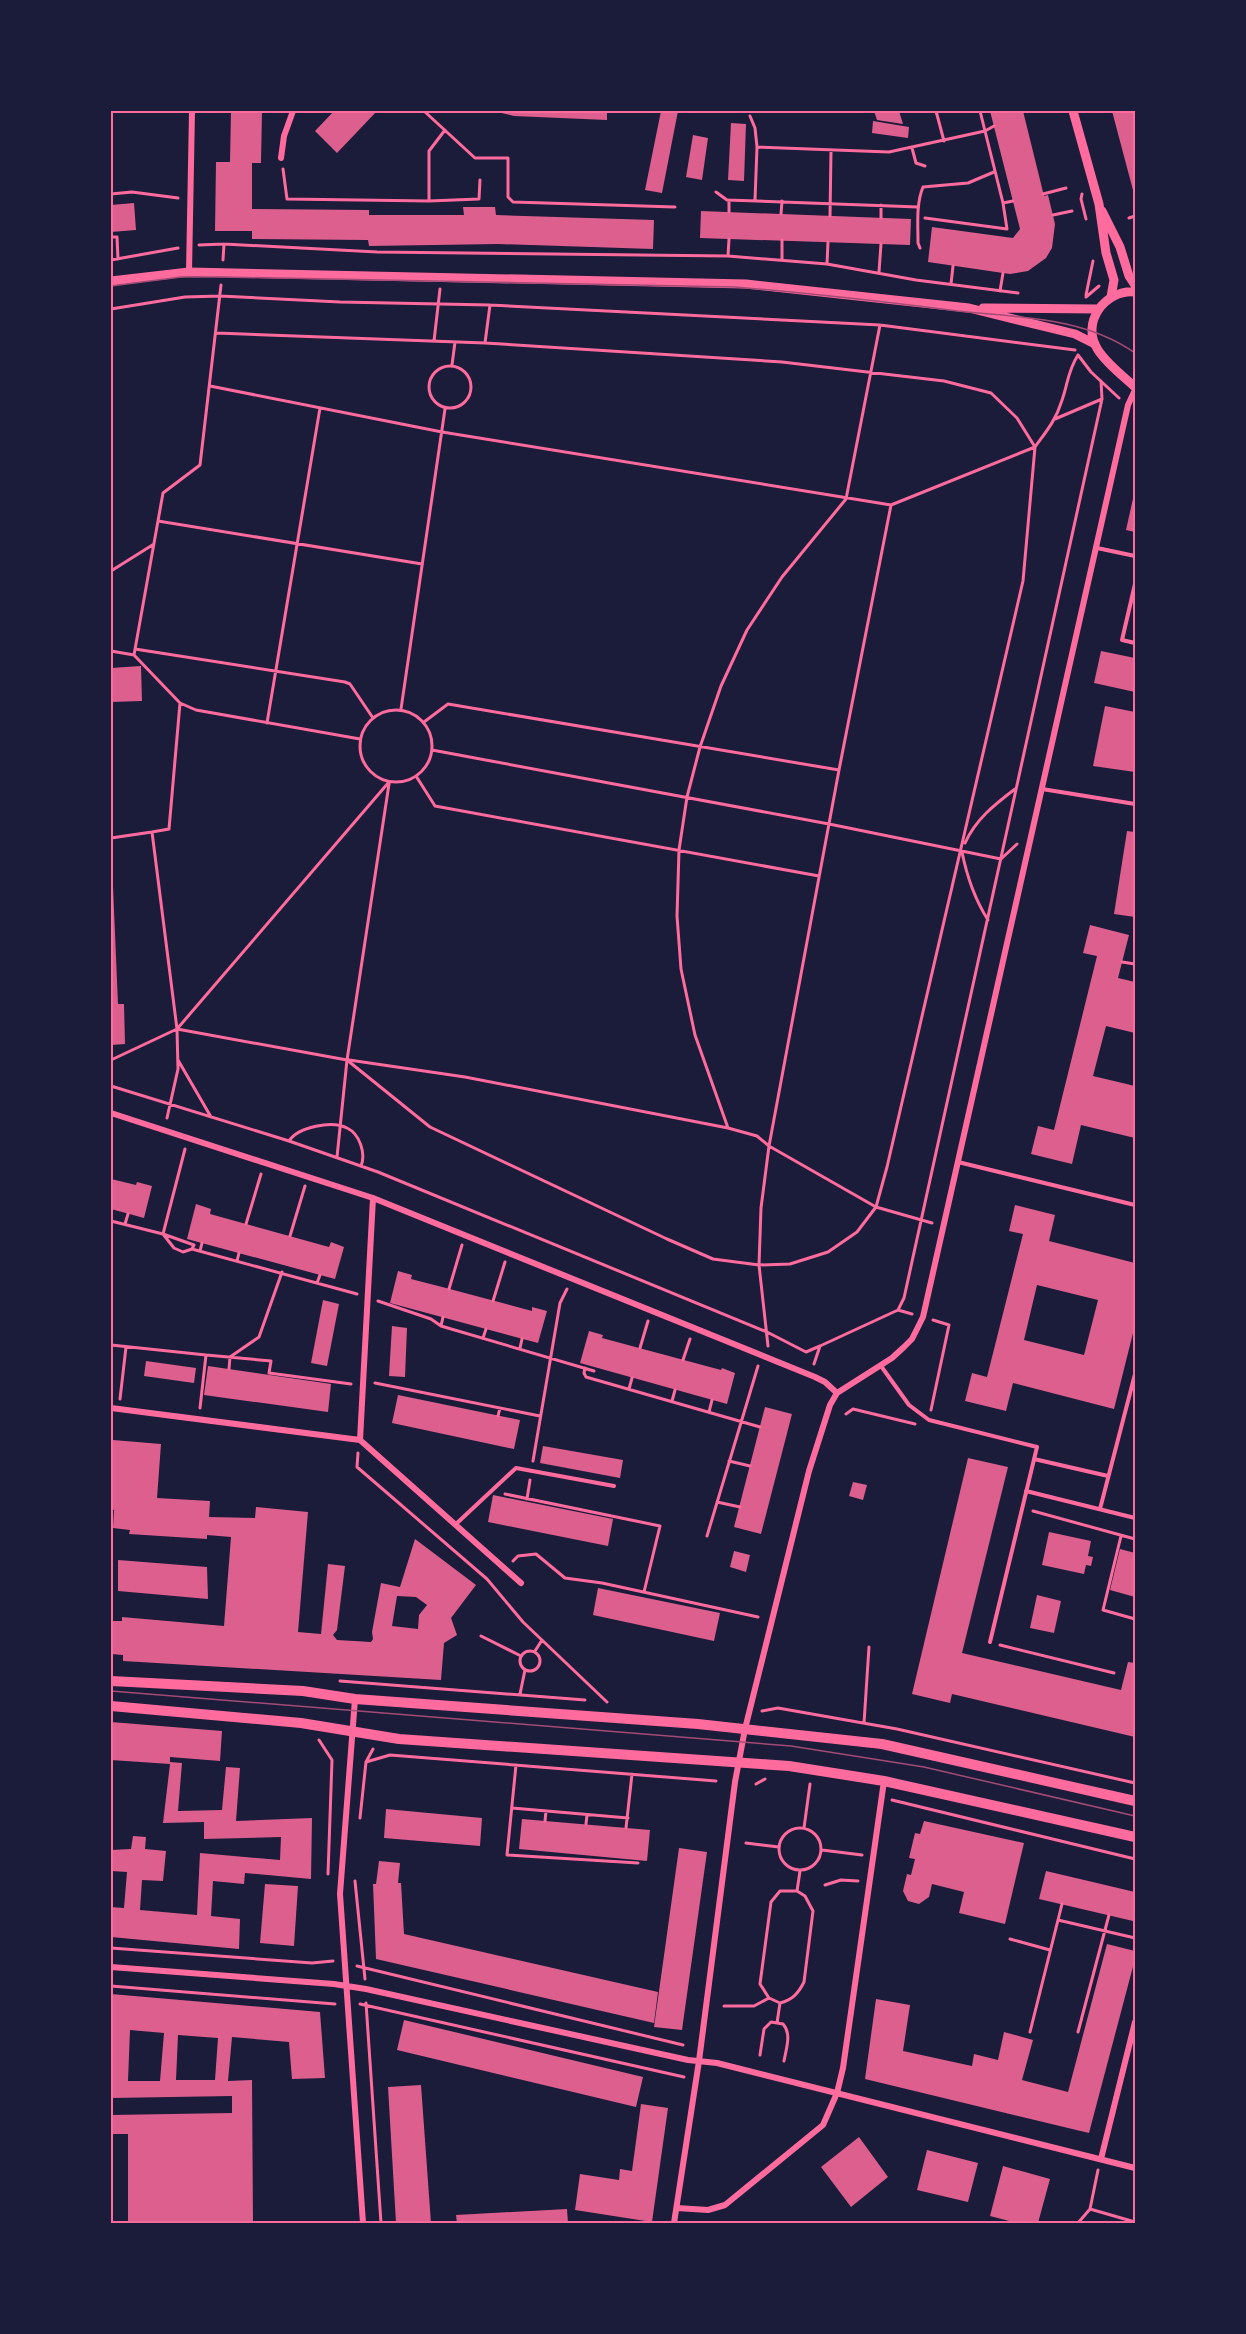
<svg xmlns="http://www.w3.org/2000/svg" width="1246" height="2334" viewBox="0 0 1246 2334" font-family="Signika,sans-serif">
<style>
.building{fill:#dd5f8e;fill-rule:evenodd}
.lines{fill:none;stroke-linecap:round;stroke-linejoin:round}
.path{stroke:#ff6b9d;stroke-width:3}
.service{stroke:#ff6b9d;stroke-width:4}
.minor{stroke:#ff6b9d;stroke-width:6}
.tertiary{stroke:#ff6b9d;stroke-width:9}
.secondary{stroke:#ff6b9d;stroke-width:10}
.tram{stroke:#a44b75;stroke-width:1.5}
.neatline{fill:none;stroke:#ff6b9d;stroke-width:2}
</style>
<rect width="100%" height="100%" fill="#1b1b3a"/>
<path class="building" d="M231 111H262L261 163H252V209L369 210V215H464L463 207H495L496 215 654 220 653 249 498 244 369 246 368 240 252 239V231H215L216 162H230Z
M334 111H377L337 153 315 131Z
M493 111H607V120L514 116Z
M661 111H678L662 193 645 190Z
M874 111H899L903 124 877 120Z
M990 111H1023L1044 196 1048 195 1055 224 1052 248 1046 258 1028 271 1010 274 928 262 932 227 1013 238 1020 229Z
M1112 111H1135V194H1134Z
M873 121 909 127 908 138 872 133Z
M731 123 746 124 744 181 728 180Z
M693 135 708 138 702 180 686 177Z
M134 203 136 230 111 232V205Z
M701 211 911 219 910 245 700 238Z
M1134 494H1135V532L1126 530Z
M1101 651 1135 658V692L1094 683Z
M141 666 142 701 111 702V668Z
M1105 706 1135 712V772L1093 766Z
M1127 831 1135 832V917L1114 914Z
M111 886H113L118 1004H124L125 1044 111 1045Z
M1090 925 1129 935 1118 978 1135 982V1033L1106 1026 1093 1076 1135 1086V1138L1081 1125 1072 1164 1031 1154 1038 1126 1054 1130 1097 956 1083 953Z
M111 1179 136 1185 137 1182 152 1186 144 1218 111 1209Z
M196 1204 211 1209 210 1214 329 1247 331 1242 344 1247 335 1279 187 1239Z
M1015 1205 1055 1215 1049 1241 1135 1263V1325L1114 1409 1013 1383 1006 1411 965 1401 972 1373 987 1377 1023 1234 1009 1231ZM1037 1285 1098 1300 1084 1355 1024 1340Z
M398 1271 412 1275 411 1279 446 1288 532 1311V1307L547 1311 538 1343 390 1303Z
M323 1300 339 1304 327 1366 311 1363Z
M392 1326 407 1328 405 1377 389 1376Z
M589 1331 603 1335 602 1338 721 1370 722 1368 735 1373 727 1404 580 1363Z
M146 1361 196 1368 194 1383 144 1376Z
M208 1366 331 1384 328 1412 204 1395Z
M398 1395 520 1420 514 1449 392 1423Z
M765 1407 792 1414 761 1534 734 1527Z
M113 1440 161 1444 157 1498 210 1501 209 1517 255 1518 256 1507 308 1512 298 1632 321 1634 328 1564 345 1566 337 1630 333 1635 337 1640 371 1642 373 1639 372 1632 381 1583 400 1587 415 1539 476 1585 451 1618 457 1635 444 1643 441 1680 123 1661V1655L111 1654V1621H122V1617L224 1626 231 1537 207 1535V1539L129 1534 130 1530 113 1528 114 1510 111 1509ZM397 1596 416 1597 427 1605 419 1615 418 1629 392 1626Z
M543 1446 623 1460 620 1478 540 1463Z
M968 1458 1008 1467 962 1653 1121 1690 1128 1662 1135 1663V1737L952 1694 950 1703 912 1694Z
M853 1482 867 1485 863 1500 849 1496Z
M493 1495 613 1519 608 1546 488 1522Z
M1049 1532 1091 1541 1088 1556 1093 1557 1091 1566 1086 1565 1084 1574 1042 1565Z
M1120 1549 1135 1553V1597L1110 1590Z
M734 1551 750 1555 746 1572 730 1567Z
M118 1560 207 1567 208 1599 118 1591Z
M598 1588 720 1613 714 1641 593 1615Z
M1037 1595 1061 1601 1054 1633 1030 1628Z
M111 1722 222 1731 220 1761 170 1757V1762L182 1763 178 1811 222 1810 226 1767 240 1768 236 1821 312 1818 311 1879 245 1873 244 1884 213 1881 211 1916 240 1919 239 1949 111 1937V1907L124 1908 127 1872 111 1871V1850L131 1849 133 1836 146 1837 145 1849 166 1851 163 1881 142 1880 140 1910 197 1915 200 1853 280 1860 281 1837 204 1839V1822L163 1823 170 1764 111 1760Z
M386 1809 482 1818 480 1846 384 1838Z
M522 1819 650 1830 647 1861 519 1849Z
M924 1821 1024 1843 1005 1924 959 1913 964 1892 932 1884 929 1897 919 1904 908 1901 903 1891 907 1874 911 1875 915 1859 909 1858 915 1833 920 1834Z
M679 1848 707 1852 682 2030 654 2027Z
M379 1861 400 1863 398 1883H401L404 1934 658 1992 654 2023 376 1959 373 1884H376Z
M1046 1871 1135 1892 1133 1921 1039 1899Z
M265 1884 298 1886 294 1946 260 1943Z
M1107 1944 1135 1951V1959L1089 2133 865 2079 876 1999 910 2005 903 2051 972 2066 974 2054 998 2060 1004 2032 1033 2040 1022 2080 1068 2092Z
M111 1994 320 2012 325 2078 292 2079 289 2042 232 2037 228 2081 252 2080 253 2223H128V2134H111V2115L232 2113V2096L111 2098ZM130 2030 164 2033 160 2081H128ZM178 2035 218 2038 215 2080H176Z
M404 2020 643 2077 636 2107 397 2050Z
M421 2085 431 2223H396L388 2087Z
M641 2104 668 2108 652 2222 575 2210 580 2174 619 2180 620 2169 632 2171Z
M859 2137 888 2177 851 2207 821 2167Z
M927 2150 978 2163 968 2202 917 2190Z
M1003 2166 1050 2179 1038 2223H1017L990 2216Z
M567 2209 568 2223H457L456 2215Z"/>
<g class="lines">
<path class="path" d="M424 111 475 158H508V197L513 202 675 207
M936 111 944 141
M750 116 755 128 757 147
M912 148 916 163 925 166
M283 169 287 199 429 201 479 199 480 180
M716 192 727 200 918 207
M111 194 132 192 178 198
M1043 194 1066 188
M1082 194 1081 199 1086 219
M755 200 757 147 889 152 985 131 994 126
M429 201V151L445 130
M1003 203 1013 201
M729 212V200
M781 214 782 201
M1053 215 1072 211
M830 216 831 150
M881 218V205
M925 218 1007 229 1003 203 980 111
M1129 218 1135 216
M111 237H117L118 259
M199 245 224 244 377 252 728 256 827 264 916 280 1018 293
M920 248 918 243C918 224 916 204 923 187L968 183 994 172
M728 256 729 239
M782 259V240
M111 260 178 248
M223 260 224 244
M827 264 828 242
M879 272 881 244
M951 284 953 266
M1000 291 1003 273
M1086 295 1093 261
M1086 297 1099 286
M111 309 185 297 220 296 340 302 490 305 880 325 1075 350
M216 333 485 343 782 362 944 381 991 393 1017 418 1035 447C1045 433 1056 420 1061 403 1068 385 1067 372 1078 355
M434 341 440 289
M485 343 490 305
M1078 355 1091 372 1119 398
M452 365 455 342
M429 387a21 21 0 1 1 42 0a21 21 0 1 1-42 0Z
M1055 419 1102 399
M158 521 422 564
M111 571 154 544
M135 649 345 682 350 684 373 718
M111 651 134 655 180 703 196 710 360 739
M134 655 163 493 200 465 221 285
M401 709 445 409
M360 746a36 36 0 1 1 72 0a36 36 0 1 1-72 0Z
M424 722 448 704 839 770
M267 723 320 408
M432 750 829 824 1001 859 1017 844
M416 776 435 806 819 876
M111 838 152 832
M965 843C976 819 994 805 1015 789
M962 852C967 877 974 898 988 920
M1122 962 1135 964
M177 1029 347 1060 430 1127 667 1239 713 1259 759 1265 790 1264 828 1252 857 1232 876 1207 887 1167 1023 581 1035 447 891 505 442 432 210 386
M111 1060 177 1029 389 782
M178 1060 211 1117
M349 1060 465 1077 728 1128 757 1136 769 1146 876 1207 932 1223
M111 1086 289 1141 378 1172 767 1332 806 1352 820 1346
M167 1118 178 1069 177 1029 152 832 169 829 180 703
M728 1128 695 1035 681 969 677 916 679 850 687 797 700 747 721 686 747 630 782 577 846 499 880 325
M289 1141C298 1127 332 1120 347 1128 360 1134 366 1154 361 1166
M185 1149 163 1234 174 1248 183 1252 192 1249 357 1294
M337 1157 347 1060 389 784
M111 1221 163 1234 194 1245 192 1249
M125 1224 128 1214
M246 1224 261 1174
M290 1236 305 1186
M200 1251 202 1243
M237 1261 239 1253
M317 1283 320 1275
M449 1289 462 1245
M378 1301 431 1319 441 1326 594 1371
M493 1301 505 1262
M898 1310 912 1314
M441 1326 443 1317
M483 1338 486 1329
M111 1345 206 1355
M768 1346 759 1265 761 1208 769 1146 839 770 891 505
M520 1348 522 1339
M640 1348 648 1321
M683 1360 690 1339
M814 1364 820 1346 898 1310 904 1298 1102 399 1101 381
M585 1368 584 1373 586 1377 760 1427
M229 1369 230 1357 259 1337 282 1272
M375 1383 540 1416
M629 1389 632 1378
M120 1399 126 1347
M672 1401 675 1390
M200 1408 206 1355 271 1361 269 1373 351 1384
M931 1410 949 1325 933 1320
M709 1412 712 1400
M846 1414 853 1409 915 1424
M498 1416 500 1408
M358 1453 357 1467 487 1579 523 1622 607 1702
M533 1461 560 1303 567 1289
M729 1461 750 1466
M505 1494 660 1526 644 1592
M527 1499 530 1480
M717 1502 740 1507
M1033 1511 1135 1539
M707 1536 758 1366
M1121 1536 1103 1610 1135 1619
M513 1561 518 1556 536 1554 565 1578 602 1583 758 1617
M481 1636 521 1656
M1000 1645 1114 1673
M520 1661a10 10 0 1 1 20 0a10 10 0 1 1-20 0Z
M535 1651 542 1640
M340 1681 585 1700
M520 1694 525 1670
M762 1711 778 1708 897 1729 1135 1783
M864 1723 869 1647
M319 1740 332 1760 328 1874
M366 1762 390 1755 716 1781
M516 1765 507 1855 638 1863
M756 1784 765 1779
M892 1800 1135 1859
M512 1808 628 1818
M360 1818 366 1762 373 1749
M545 1821 546 1811
M586 1824 587 1815
M779 1849a21 21 0 1 1 42 0a21 21 0 1 1-42 0Z
M626 1828 632 1774
M804 1828 810 1784
M746 1843 779 1847
M822 1850 862 1855
M355 1881 365 1979
M825 1885 841 1880 858 1881
M1058 1920 1062 1904
M1010 1939 1050 1950
M111 1948 312 1963 333 1961
M357 1966 683 2045
M111 1986 335 2004
M366 2003 381 2223
M780 2003C792 2000 798 1994 804 1982L813 1911 805 1896 797 1891
M360 2004 684 2077
M724 2006H754L769 1998
M777 2023 780 2003 769 1998 760 1984 771 1902 780 1891H797L800 1871
M1030 2032 1058 1920 1135 1938
M1078 2032 1109 1915
M760 2055 764 2029 771 2022 783 2024C792 2034 786 2049 784 2061
M1090 2209 1135 2222
M1078 2223 1090 2209 1098 2170"/>
<path class="service" d="M1097 548 1135 556
M1135 584 1122 640 1135 643
M1042 789 1135 804
M958 1162 1135 1205
M881 1366 909 1405 929 1420 1037 1447 990 1642
M1034 1459 1108 1476
M1026 1491 1135 1518
M1100 1509 1135 1374
M456 1524 516 1468 614 1486"/>
<path class="minor" d="M281 158 284 136 293 111
M189 272 192 111
M111 1113 373 1198 815 1377 825 1382 837 1393
M111 1408 360 1440
M360 1440 373 1198
M360 1440 521 1583
M355 1699 340 1894 363 2223
M111 1967 334 1984 366 1989 688 2060 717 2063 1135 2168
M1101 2159 1135 2022
M677 2208 708 2210 725 2205 823 2125 837 2093 843 2068 884 1781
M674 2223 699 2061 735 1782 745 1729 809 1471 830 1405 837 1393 892 1358 904 1347 912 1339 923 1317 1128 405 1135 390"/>
<path class="tertiary" d="M1073 111 1099 204 1106 253 1114 280 1111 297
M1102 211 1120 247 1129 276 1135 285
M111 281 189 272 746 284 969 308 1075 334 1095 344
M1135 292C1105 289 1080 323 1098 350 1107 364 1123 376 1135 387
M983 308 1098 309"/>
<path class="secondary" d="M111 1681 303 1691 355 1699 698 1724 882 1744 1135 1801
M111 1706 301 1723 399 1739 789 1766 884 1781 1135 1837"/>
<path class="tram" d="M111 286 181 277H222L735 287C807 293 878 301 950 310 1013 318 1081 315 1135 353
M111 1691 791 1746 924 1767 1135 1816"/>
</g>
<rect width="1246" height="2334" fill="none" stroke="#1b1b3a" stroke-width="225"/>
<rect x="112" y="112" width="1022" height="2110" class="neatline"/>
</svg>
